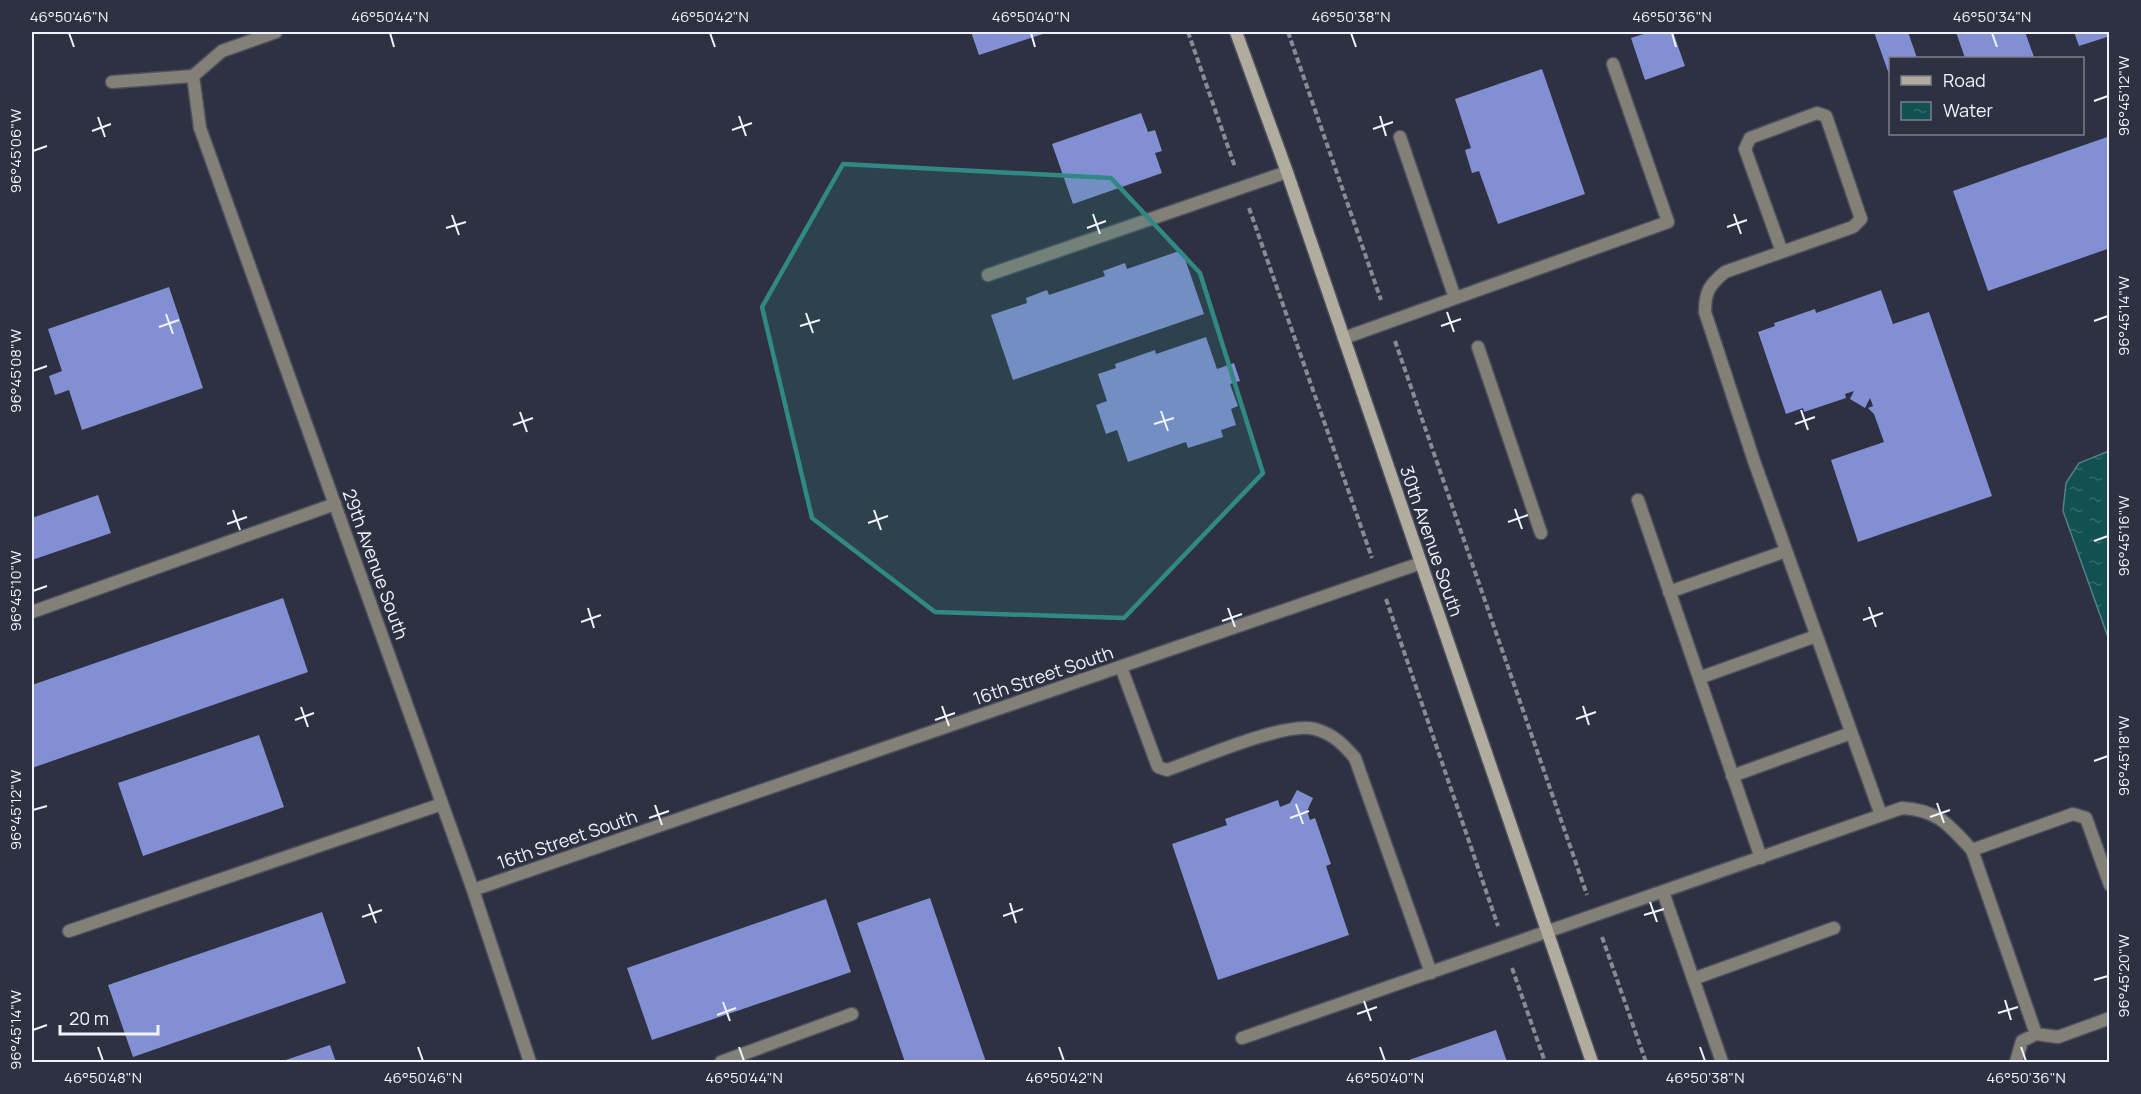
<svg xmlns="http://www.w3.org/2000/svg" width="2141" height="1094" viewBox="0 0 2141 1094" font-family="Manrope,sans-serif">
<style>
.water{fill:url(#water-ripples);stroke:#548186;stroke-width:1.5}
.building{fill:#8290d3}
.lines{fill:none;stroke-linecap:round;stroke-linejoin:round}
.lane-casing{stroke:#4c505f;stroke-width:15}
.street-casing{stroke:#4c505f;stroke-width:15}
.secondary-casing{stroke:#4c505f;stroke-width:15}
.path{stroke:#878a98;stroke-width:4;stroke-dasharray:6 3;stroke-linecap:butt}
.lane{stroke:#838077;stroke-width:12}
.street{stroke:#838077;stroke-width:12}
.secondary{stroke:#b2ac9f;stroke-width:12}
.marked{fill:#318984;fill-opacity:0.2;stroke:#318984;stroke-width:4.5;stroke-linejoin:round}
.ticks{fill:none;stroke:#f0f3fe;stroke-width:2}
.labels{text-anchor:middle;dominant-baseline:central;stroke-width:6;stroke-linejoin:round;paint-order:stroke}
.street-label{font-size:18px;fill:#f0f3fe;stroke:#2d3141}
.neatline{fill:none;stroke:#f0f3fe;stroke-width:2}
.ticks-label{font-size:15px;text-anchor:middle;fill:#f0f3fe}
</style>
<defs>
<pattern id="water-ripples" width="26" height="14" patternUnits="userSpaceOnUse" patternTransform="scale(1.5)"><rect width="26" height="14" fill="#115053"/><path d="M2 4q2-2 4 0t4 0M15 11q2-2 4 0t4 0" fill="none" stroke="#346a6d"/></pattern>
</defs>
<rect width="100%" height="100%" fill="#2d3141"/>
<path class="water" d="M2109 451H2110L2109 640 2063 511 2066 483 2079 463Z"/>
<path class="building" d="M971 32H1042L1043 34 979 55Z
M1650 32H1673L1685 66 1645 80 1631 38Z
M1874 32H1908L1917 58H1890V77Z
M1956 32H2025L2034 57 1965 58Z
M2074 32H2110V36L2079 46Z
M1542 69 1585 194 1498 224 1479 171 1472 173 1465 150 1471 148 1455 99Z
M1141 113 1148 132 1155 130 1162 151 1155 153 1162 173 1073 204 1052 144Z
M2110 136V248L1988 291 1953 191Z
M1182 250 1204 314 1013 380 991 315 1027 303 1026 298 1047 290 1049 295 1105 276 1103 271 1125 263 1127 269Z
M169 287 203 388 82 430 69 390 55 395 49 376 62 371 48 329Z
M1881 290 1893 324 1929 312 1992 496 1858 542 1831 460 1884 442 1874 414 1868 408 1873 406 1870 398 1865 408 1850 399 1854 391 1845 394 1846 398 1804 412 1803 408 1786 414 1758 332 1775 326 1774 323 1815 309 1816 313Z
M1206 337 1217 369 1234 363 1240 381 1230 384 1238 406 1231 409 1236 425 1221 430 1223 437 1188 448 1186 442 1128 462 1117 430 1106 434 1096 405 1107 401 1098 374 1116 368 1115 364 1155 350 1156 354Z
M98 495 111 533 32 560V518Z
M283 598 308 672 32 768V685Z
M259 735 284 807 143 856 118 783Z
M1297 790 1313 798 1307 811 1310 820 1315 818 1331 864 1326 866 1349 935 1218 980 1172 844 1227 825 1225 819 1278 800 1280 807 1290 803Z
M930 898 986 1062H905L857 923Z
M826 899 851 972 652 1040 627 968Z
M322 912 346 983 133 1057 108 985Z
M1496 1030 1507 1062H1403Z
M330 1045 336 1062H280Z"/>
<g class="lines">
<defs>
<path id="lane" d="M112 82 193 76
M1400 137 1455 298
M1782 252 1745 149 1750 138 1817 113 1826 116 1861 219 1853 227 1725 272C1709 285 1705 292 1705 312L1754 461 1881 815
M988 275 1287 172
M1344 338 1668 222 1613 64
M1478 347 1541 533
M1638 500 1761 858
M1669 592 1786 551
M32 612 335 504
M1121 667 1158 767 1167 770C1199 759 1285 721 1315 729 1333 734 1343 744 1355 758L1431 973
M1699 678 1816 636
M1732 776 1851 733
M1972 850 2073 814 2086 818 2110 885
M1663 892 1722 1062
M69 931 442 804
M1693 979 1834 928
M1242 1038 1902 808C1938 810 1949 825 1972 850L2036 1034 2058 1037 2110 1018
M721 1062 852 1014
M2016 1062 2022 1041 2036 1034"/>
<path id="street" d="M276 32 222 51 193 76 200 128 473 890 530 1062
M473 890 1421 563"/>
<path id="secondary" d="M1236 32 1287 172 1592 1062"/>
</defs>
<use href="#lane" class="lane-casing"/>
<use href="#street" class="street-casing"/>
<use href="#secondary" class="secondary-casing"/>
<path class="path" d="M1188 32 1235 167
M1288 32 1381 300
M1249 208 1372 558
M1395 341 1587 895
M1386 599 1498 926
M1602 937 1646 1062
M1512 968 1545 1062"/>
<use href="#lane" class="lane"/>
<use href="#street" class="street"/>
<use href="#secondary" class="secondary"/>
</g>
<path class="marked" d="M843 164 1111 178 1200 273 1263 473 1124 618 935 612 812 518 762 307Z"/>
<path class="ticks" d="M69 33 74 47M390 33 394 47M710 33 715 47M1031 33 1035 47M1351 33 1356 47M1672 33 1676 47M1992 33 1997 47M2094 101 2108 96M739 116 746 136M1380 116 1386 136M98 117 105 137M1373 129 1393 122M732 130 752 123M92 131 111 124M33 151 47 146M1093 214 1100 234M1734 214 1741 234M452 215 459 235M1727 227 1747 220M446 228 466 222M1087 228 1106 221M1447 312 1454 332M806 313 813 333M166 314 173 334M2094 321 2108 316M800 326 820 320M1441 326 1461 319M159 327 179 320M33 371 47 366M1801 410 1808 430M1161 411 1168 431M520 412 527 432M1154 424 1174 418M1795 424 1815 417M513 425 533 418M1515 509 1522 529M233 510 240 530M874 510 881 530M1508 522 1528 515M868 523 888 516M227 524 247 517M2094 541 2108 536M33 591 47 586M1869 607 1876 627M588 608 594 628M1228 608 1235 627M1863 620 1883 613M1222 621 1242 614M581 622 601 615M942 706 949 726M1583 706 1589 725M301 707 308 727M1576 719 1596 712M295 720 314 713M935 720 955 713M2094 761 2108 756M1937 803 1944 823M1296 804 1303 824M655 805 662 825M33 810 47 806M1930 817 1950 810M649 818 669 811M1290 818 1309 811M1650 902 1657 922M1010 903 1016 923M369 904 376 923M1644 915 1664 909M1003 916 1023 909M362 917 382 910M2094 980 2108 976M2005 1000 2011 1020M1364 1001 1371 1021M723 1002 730 1021M1998 1013 2018 1007M1357 1014 1377 1007M717 1015 736 1008M33 1030 47 1025M98 1047 103 1061M418 1047 423 1061M739 1047 744 1061M1059 1047 1064 1061M1380 1047 1385 1061M1700 1047 1705 1061M2021 1047 2026 1061"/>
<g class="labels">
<g class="street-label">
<text transform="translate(1432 541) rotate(71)">30th Avenue South</text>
<text transform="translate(376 564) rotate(70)">29th Avenue South</text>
<text transform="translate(1043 675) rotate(-19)">16th Street South</text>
<text transform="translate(567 839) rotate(-19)">16th Street South</text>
</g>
</g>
<rect width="2141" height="1094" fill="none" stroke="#2d3141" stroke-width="66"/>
<rect x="1889" y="57" width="195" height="78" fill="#2d3141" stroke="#7b7f8d" stroke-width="1.5"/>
<rect x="1901" y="76" width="30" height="9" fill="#b2ac9f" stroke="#7b7f8d" stroke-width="1.5"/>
<text x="1943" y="87" font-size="18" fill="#f0f3fe">Road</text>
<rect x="1901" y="102" width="30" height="18" fill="url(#water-ripples)" stroke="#7b7f8d" stroke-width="1.5"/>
<text x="1943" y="117" font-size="18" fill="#f0f3fe">Water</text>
<path d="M60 1025v9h98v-9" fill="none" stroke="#f0f3fe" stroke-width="3"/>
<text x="69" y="1025" font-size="18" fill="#f0f3fe" stroke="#2d3141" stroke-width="4.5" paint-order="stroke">20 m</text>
<rect x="33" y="33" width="2075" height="1028" class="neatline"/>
<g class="ticks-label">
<text x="69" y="22">46°50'46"N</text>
<text x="390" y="22">46°50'44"N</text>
<text x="710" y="22">46°50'42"N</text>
<text x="1031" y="22">46°50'40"N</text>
<text x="1351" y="22">46°50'38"N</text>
<text x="1672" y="22">46°50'36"N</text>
<text x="1992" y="22">46°50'34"N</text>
<text transform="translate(2124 96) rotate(-90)" y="5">96°45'12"W</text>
<text transform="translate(16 151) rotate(-90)" y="5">96°45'06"W</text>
<text transform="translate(2124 316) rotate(-90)" y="5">96°45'14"W</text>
<text transform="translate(16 371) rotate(-90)" y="5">96°45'08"W</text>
<text transform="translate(2124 536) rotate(-90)" y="5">96°45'16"W</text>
<text transform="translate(16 591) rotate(-90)" y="5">96°45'10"W</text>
<text transform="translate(2124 756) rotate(-90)" y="5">96°45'18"W</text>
<text transform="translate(16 810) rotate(-90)" y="5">96°45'12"W</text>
<text transform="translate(2124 976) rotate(-90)" y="5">96°45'20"W</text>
<text transform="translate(16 1030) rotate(-90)" y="5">96°45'14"W</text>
<text x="103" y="1083">46°50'48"N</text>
<text x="423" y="1083">46°50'46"N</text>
<text x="744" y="1083">46°50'44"N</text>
<text x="1064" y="1083">46°50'42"N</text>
<text x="1385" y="1083">46°50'40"N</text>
<text x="1705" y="1083">46°50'38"N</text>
<text x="2026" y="1083">46°50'36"N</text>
</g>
</svg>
